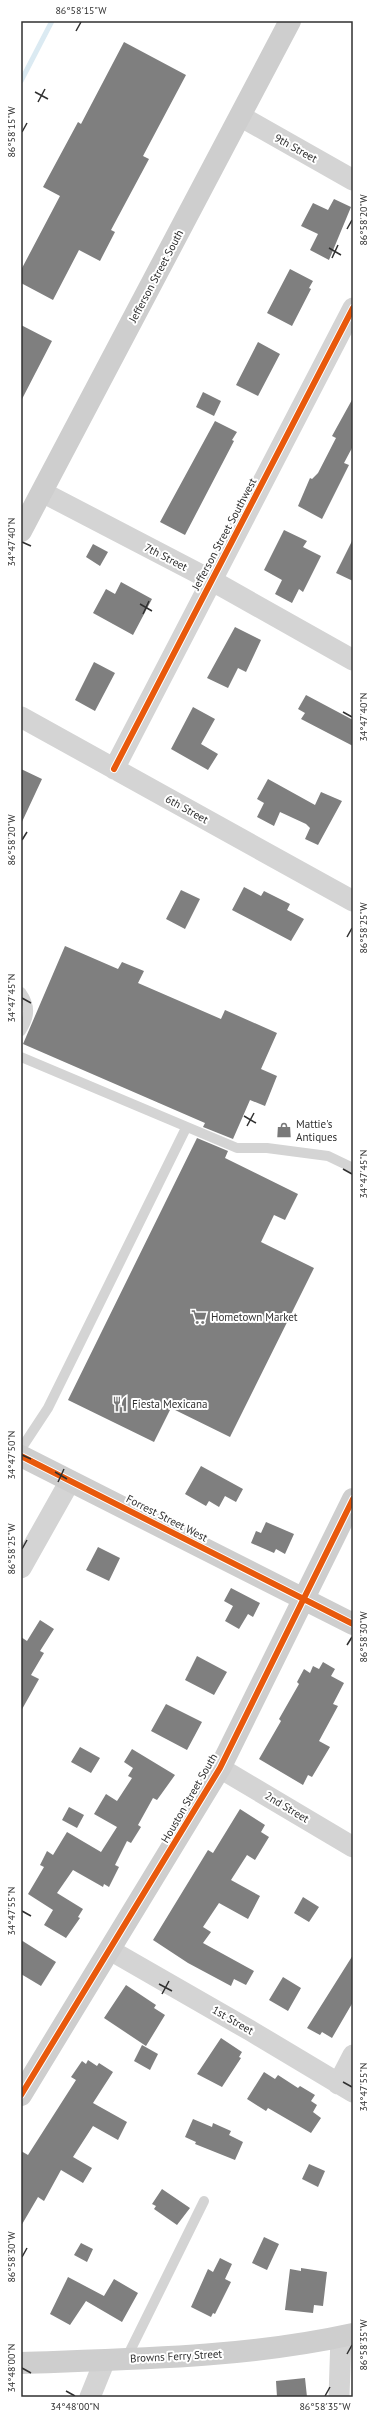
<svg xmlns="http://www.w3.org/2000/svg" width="374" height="2418" viewBox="0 0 374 2418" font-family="'PT Sans',sans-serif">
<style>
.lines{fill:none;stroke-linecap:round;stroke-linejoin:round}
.stream{stroke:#dbeaf2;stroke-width:5}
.building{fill:#7f7f7f}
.lane{stroke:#d4d4d4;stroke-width:10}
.street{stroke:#d4d4d4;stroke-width:21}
.secondary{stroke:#cecece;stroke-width:22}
.cycleway-casing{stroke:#fff;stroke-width:8}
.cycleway{stroke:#e8590c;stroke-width:6}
.ticks{fill:none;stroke:#303030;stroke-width:1.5}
.labels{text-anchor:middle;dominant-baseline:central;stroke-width:4;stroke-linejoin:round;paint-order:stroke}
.street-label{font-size:11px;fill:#303030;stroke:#fff}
.poi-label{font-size:11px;fill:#303030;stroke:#fff;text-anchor:start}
.neatline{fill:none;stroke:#303030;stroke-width:1.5}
.ticks-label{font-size:10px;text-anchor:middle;fill:#303030}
</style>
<rect width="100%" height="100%" fill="#fff"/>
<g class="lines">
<path class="stream" d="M21 81 52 21"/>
</g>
<path class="building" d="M124 42 186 75 143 156 149 159 111 230 115 232 100 261 79 250 53 300 21 283V270L60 196 43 187 78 122 81 124Z
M334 199 351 207 329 260 310 250 318 234 301 226 313 203 328 210Z
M290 269 313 281 309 288 311 289 292 326 267 313Z
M21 325 52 341 21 401Z
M258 342 280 354 258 396 236 385Z
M203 392 221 401 214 416 196 407Z
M353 398V446L344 463 349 465 322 519 298 506 310 478 312 479 318 473 336 438 332 436Z
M215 421 237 432 232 440 234 441 185 535 160 522Z
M284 530 307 541 303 547 321 556 303 592 299 589 292 603 275 594 282 580 264 570Z
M353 539V581L336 573Z
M93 544 108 552 100 566 86 557Z
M121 582 152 599 133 635 93 613 106 589 115 594Z
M235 627 261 640 246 672 238 668 228 688 207 678Z
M94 662 115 673 95 711 75 700Z
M306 695 353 720V746L301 719 305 713 298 709Z
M193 707 215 719 201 744 218 754 208 770 171 749Z
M21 769 42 779 21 824Z
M268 779 315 805 321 792 342 801 318 845 305 839 310 828 306 824 280 812 274 826 257 817 264 803 257 799Z
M244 887 261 896 264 891 290 904 287 910 304 919 291 941 232 910Z
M181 890 200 899 185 929 166 919Z
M65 946 118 969 122 962 144 971 138 983 221 1019 225 1010 277 1033 261 1069 277 1076 265 1106 250 1100 233 1139 203 1127 205 1123 23 1044Z
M197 1138 228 1151 225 1158 298 1194 285 1220 274 1215 261 1242 314 1268 230 1437 171 1408 154 1442 68 1400Z
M201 1466 243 1489 236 1502 225 1496 219 1507 209 1501 206 1506 185 1494Z
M266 1522 294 1534 285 1554 276 1549 274 1553 251 1543 256 1531 261 1533Z
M98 1547 120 1558 109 1581 86 1570Z
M231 1588 260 1603 253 1617 248 1614 239 1629 225 1621 233 1606 224 1601Z
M40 1620 54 1629 40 1651 44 1653 31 1675 39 1679 21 1711V1637L27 1641Z
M197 1656 227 1672 214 1695 185 1680Z
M323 1662 335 1669 331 1676 344 1683 333 1704 338 1706 319 1741 330 1747 312 1777 308 1775 303 1785 259 1759 281 1721 279 1719 299 1684 297 1682 304 1669 310 1673 313 1666 319 1669Z
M166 1704 202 1722 187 1750 151 1731Z
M80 1747 100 1758 91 1773 71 1762Z
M132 1749 175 1775 157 1800 153 1798 138 1825 141 1827 131 1843 127 1841 115 1865 119 1867 109 1887 104 1884 103 1887 73 1870 57 1893 83 1909 78 1917 80 1918 66 1938 44 1925 53 1910 28 1894 44 1867 40 1865 47 1851 53 1855 67 1832 101 1852 117 1827 94 1814 106 1794 117 1801 132 1778 128 1776 133 1768 124 1762Z
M69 1807 84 1815 77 1828 62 1820Z
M240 1809 265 1825 261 1832 269 1837 255 1860 247 1855 231 1880 260 1896 248 1919 219 1903 203 1927 211 1932 203 1943 254 1971 246 1985 234 1979 231 1986 188 1963 153 1940 208 1850 213 1853Z
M303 1897 319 1907 309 1922 294 1913Z
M21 1940 56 1962 41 1986 21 1974Z
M353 1955V2002L332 2038 322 2032 320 2035 307 2028Z
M283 1977 301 1988 288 2011 269 2000Z
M126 1985 156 2005 154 2008 165 2015 146 2046 104 2018Z
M221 2038 242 2052 239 2057 241 2058 222 2087 197 2074Z
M142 2045 158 2054 150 2070 134 2061Z
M88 2060 97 2066 99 2063 113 2072 93 2103 127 2122 118 2140 93 2126 73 2157 92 2168 83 2183 61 2170 44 2201 38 2197 21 2226V2151L28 2155 76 2080 71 2077 82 2061 86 2064Z
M264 2072 275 2079 278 2075 298 2088 300 2086 315 2095 311 2101 317 2105 313 2112 321 2118 311 2133 268 2108 266 2111 247 2099Z
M193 2119 212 2127 213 2123 231 2131 229 2135 243 2142 235 2160 195 2144 196 2142 185 2137Z
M309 2164 325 2171 318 2187 302 2179Z
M162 2189 190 2208 177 2225 154 2209 156 2206 152 2204Z
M264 2237 279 2244 267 2270 252 2263Z
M81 2243 93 2249 87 2262 74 2255Z
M220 2258 232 2264 225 2279 231 2282 215 2314 213 2313 211 2317 191 2307 208 2269 213 2272Z
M301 2268 327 2272 323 2306 314 2305 313 2313 285 2310 290 2269 301 2271Z
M68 2277 104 2296 114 2279 138 2293 122 2322 86 2301 70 2325 50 2314Z
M305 2378 307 2397H277L276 2381Z"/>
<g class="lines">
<path class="lane" d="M21 992C31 1006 30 1017 21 1031
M21 1057 237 1148H267L328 1156 353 1168
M21 1449 48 1408 186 1128
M126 2359 204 2201"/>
<path class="street" d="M240 116 353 180
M42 492 211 580 353 660
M21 717 353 901
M114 769 353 308
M21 1568 70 1481
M220 1768 353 1847
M110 1950 251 2031 353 2092
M338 2084 353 2055
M90 2397 105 2360
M339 2397 341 2337"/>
<path class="secondary" d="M21 531 290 21
M21 1456 353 1624
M21 2095 220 1768 353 1499
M21 2363C132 2359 244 2358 353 2334"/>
<defs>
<path id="cycleway" d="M114 769 353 308
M21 1456 353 1624
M21 2095 220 1768 353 1499"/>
</defs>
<use href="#cycleway" class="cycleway-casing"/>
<use href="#cycleway" class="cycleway"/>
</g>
<path class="ticks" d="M76 31 81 22M35 92 48 99M38 102 45 89M22 132 27 123M347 229 352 220M329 248 341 255M332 258 338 245M22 542 31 546M140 604 152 611M143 614 149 601M343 712 352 717M22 840 27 832M347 937 352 928M22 998 31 1003M244 1116 256 1123M247 1126 254 1113M343 1169 352 1174M22 1455 31 1459M55 1472 67 1479M58 1482 64 1469M22 1549 27 1540M347 1645 352 1637M22 1911 31 1916M159 1984 172 1991M162 1994 169 1981M343 2082 352 2087M22 2257 27 2248M347 2354 352 2345M22 2368 31 2373M66 2391 75 2396M325 2396 330 2387"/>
<defs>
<symbol id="shop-bare" viewBox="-9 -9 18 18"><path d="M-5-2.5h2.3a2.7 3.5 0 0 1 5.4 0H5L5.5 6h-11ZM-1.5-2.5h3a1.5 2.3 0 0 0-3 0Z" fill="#787878" stroke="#fff" stroke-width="2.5" paint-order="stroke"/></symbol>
<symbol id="supermarket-bare" viewBox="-9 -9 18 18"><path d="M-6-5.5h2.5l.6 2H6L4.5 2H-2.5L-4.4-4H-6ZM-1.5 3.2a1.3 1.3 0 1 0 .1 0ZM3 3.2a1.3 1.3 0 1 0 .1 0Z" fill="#787878" stroke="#fff" stroke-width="2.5" paint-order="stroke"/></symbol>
<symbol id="restaurant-bare" viewBox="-9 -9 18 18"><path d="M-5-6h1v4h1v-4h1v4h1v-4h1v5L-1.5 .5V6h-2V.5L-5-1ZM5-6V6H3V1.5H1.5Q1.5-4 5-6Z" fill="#787878" stroke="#fff" stroke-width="2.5" paint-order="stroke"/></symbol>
</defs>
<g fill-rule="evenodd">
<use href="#shop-bare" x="273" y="1119" width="22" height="22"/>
<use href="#supermarket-bare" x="188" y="1306" width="22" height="22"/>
<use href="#restaurant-bare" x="109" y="1393" width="22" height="22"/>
</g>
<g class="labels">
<g class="street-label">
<text transform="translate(296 148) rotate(29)">9th Street</text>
<text transform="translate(156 276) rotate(-62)">Jefferson Street South</text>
<text transform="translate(224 534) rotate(-62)">Jefferson Street Southwest</text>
<text transform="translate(166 557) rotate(27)">7th Street</text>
<text transform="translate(187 809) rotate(29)">6th Street</text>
<text transform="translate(167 1518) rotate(27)">Forrest Street West</text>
<text transform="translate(189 1798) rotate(-60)">Houston Street South</text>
<text transform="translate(287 1807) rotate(31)">2nd Street</text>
<text transform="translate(233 2020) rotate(30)">1st Street</text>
<text transform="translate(176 2356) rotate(-3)">Browns Ferry Street</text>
</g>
<g class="poi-label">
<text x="296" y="1124">Mattie's<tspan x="296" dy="13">Antiques</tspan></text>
<text x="211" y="1317">Hometown Market</text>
<text x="132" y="1404">Fiesta Mexicana</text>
</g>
</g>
<rect width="374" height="2418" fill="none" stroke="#ffffff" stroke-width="44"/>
<rect x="22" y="22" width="330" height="2374" class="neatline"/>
<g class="ticks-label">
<text x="81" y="14">86°58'15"W</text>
<text transform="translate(11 132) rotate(-90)" y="4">86°58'15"W</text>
<text transform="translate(363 220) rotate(-90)" y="4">86°58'20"W</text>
<text transform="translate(11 542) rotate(-90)" y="4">34°47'40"N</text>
<text transform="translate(363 717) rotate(-90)" y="4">34°47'40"N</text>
<text transform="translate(11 840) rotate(-90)" y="4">86°58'20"W</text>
<text transform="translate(363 928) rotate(-90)" y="4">86°58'25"W</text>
<text transform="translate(11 998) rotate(-90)" y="4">34°47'45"N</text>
<text transform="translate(363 1174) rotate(-90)" y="4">34°47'45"N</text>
<text transform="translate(11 1455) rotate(-90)" y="4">34°47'50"N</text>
<text transform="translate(11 1549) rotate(-90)" y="4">86°58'25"W</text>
<text transform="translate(363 1637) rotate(-90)" y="4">86°58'30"W</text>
<text transform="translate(11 1911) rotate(-90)" y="4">34°47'55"N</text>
<text transform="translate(363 2087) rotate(-90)" y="4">34°47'55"N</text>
<text transform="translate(11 2257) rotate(-90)" y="4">86°58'30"W</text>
<text transform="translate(363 2345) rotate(-90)" y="4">86°58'35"W</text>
<text transform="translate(11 2368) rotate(-90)" y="4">34°48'00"N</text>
<text x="75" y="2410">34°48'00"N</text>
<text x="325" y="2410">86°58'35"W</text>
</g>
</svg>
